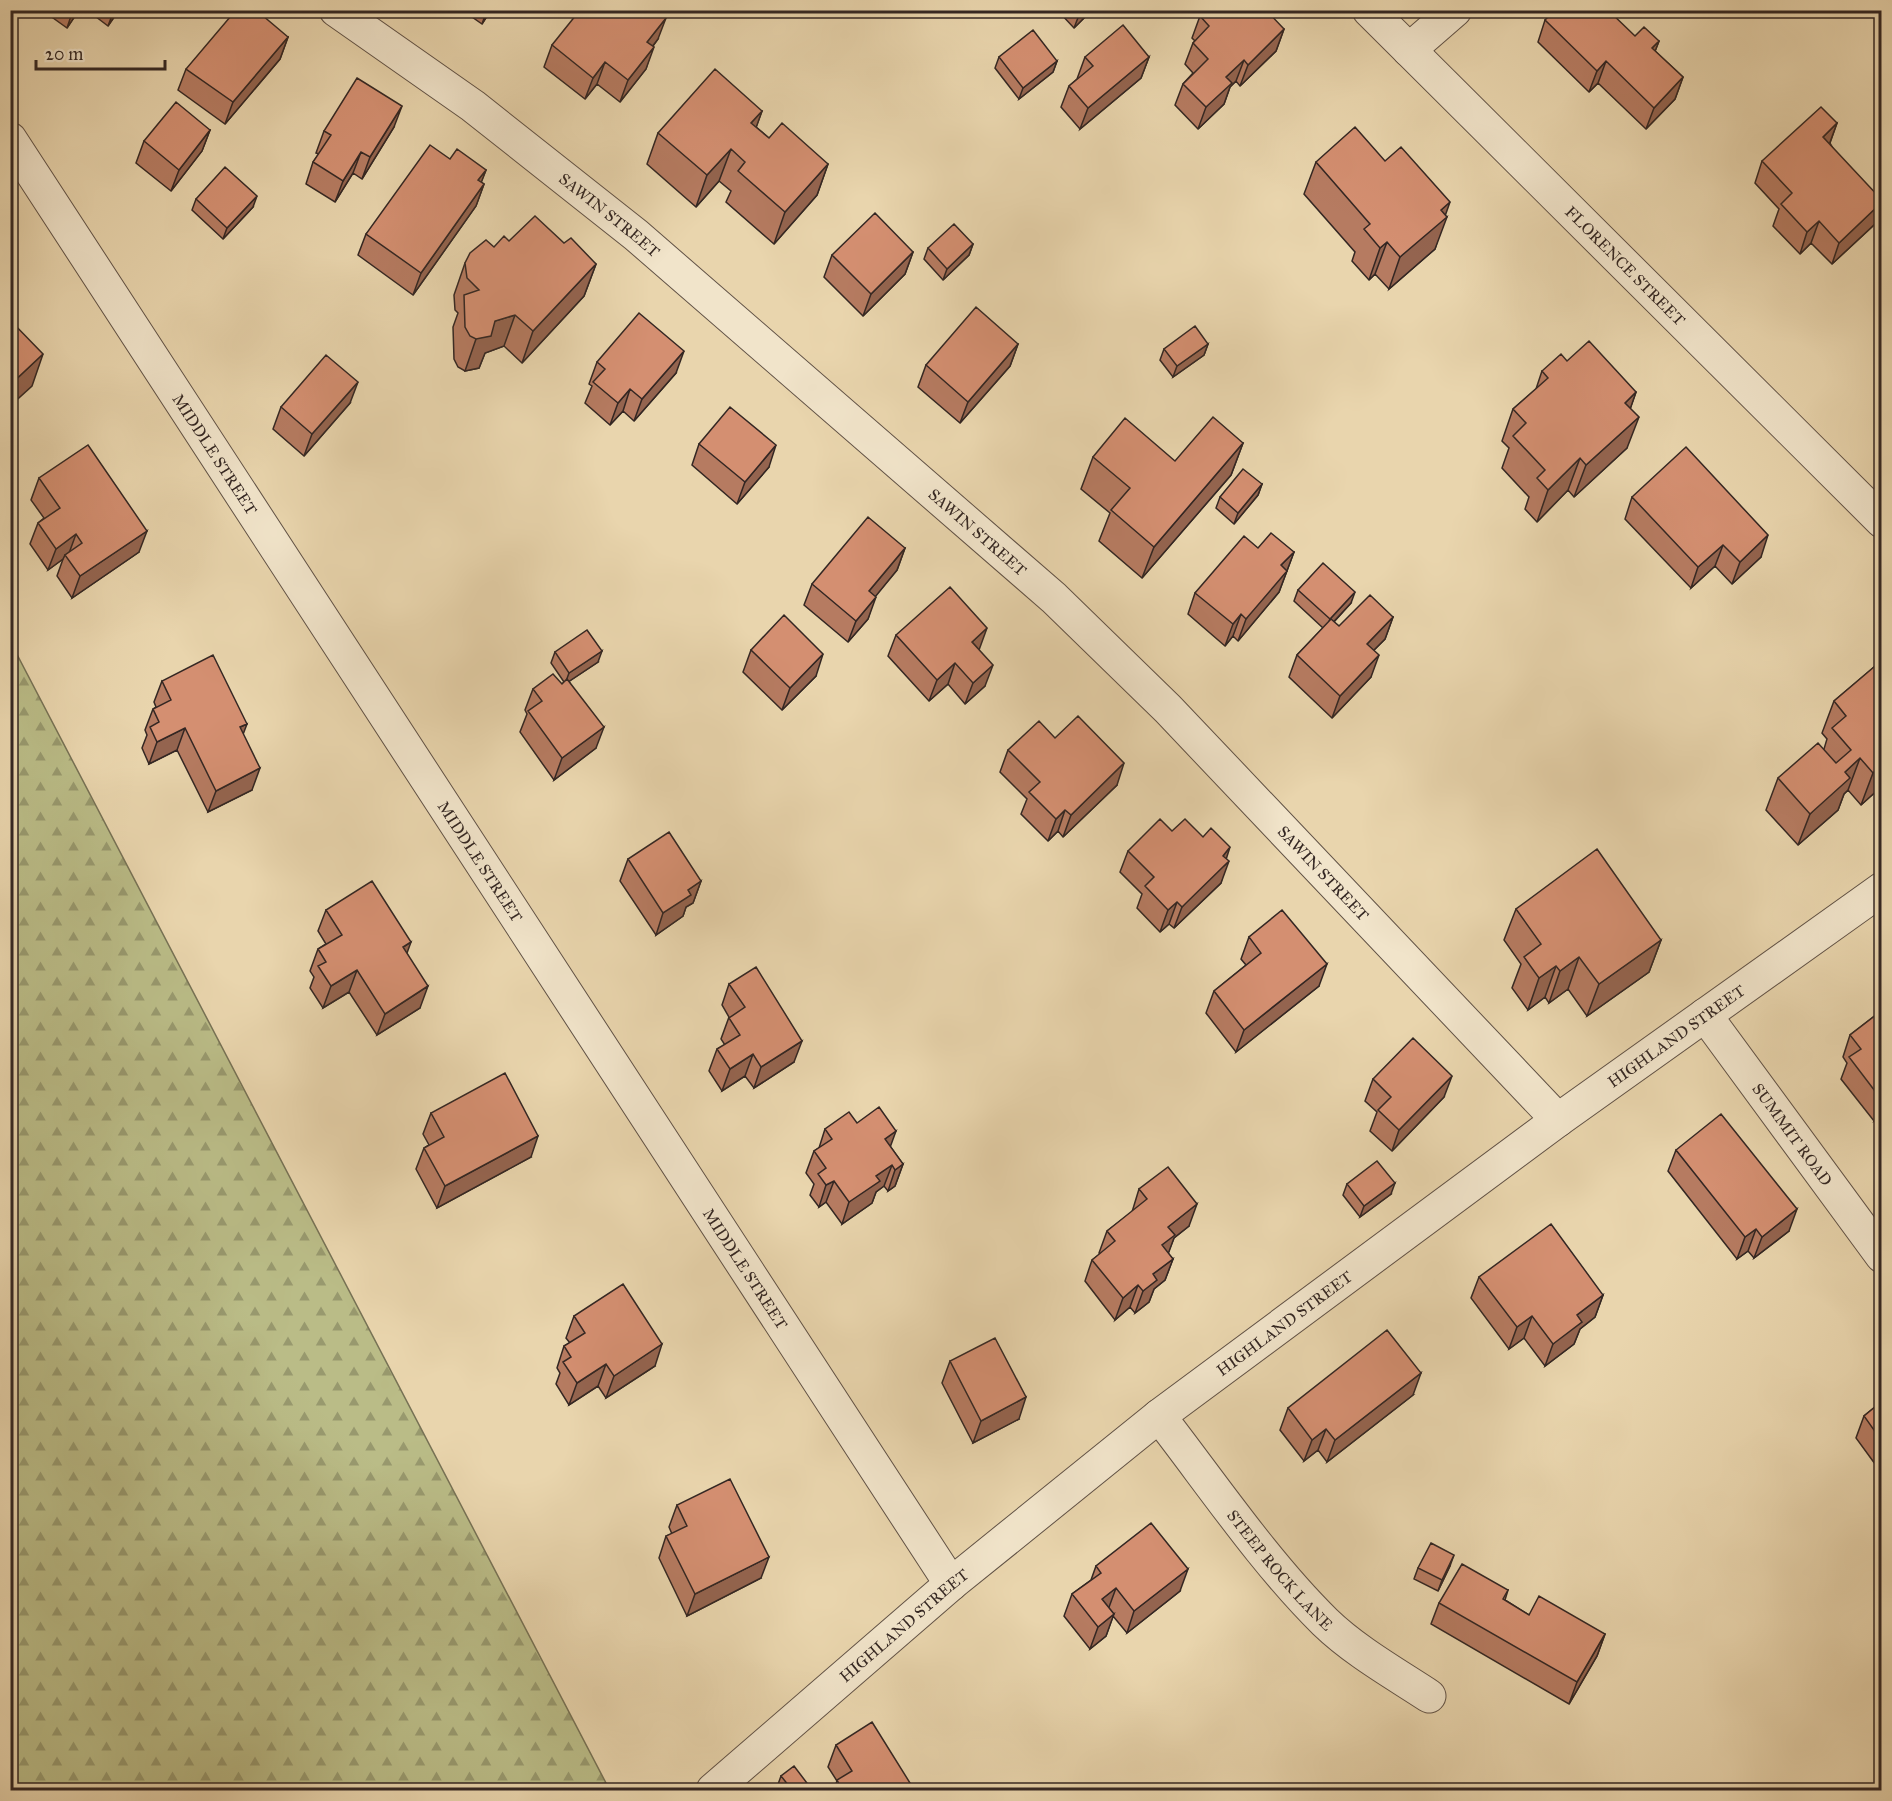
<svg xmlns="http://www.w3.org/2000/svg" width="1892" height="1801" viewBox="0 0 1892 1801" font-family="'IM FELL Great Primer',serif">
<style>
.forest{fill:url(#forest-firs);stroke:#777255;stroke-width:1.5}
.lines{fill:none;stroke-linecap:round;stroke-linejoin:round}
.minor-casing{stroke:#615246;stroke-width:35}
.minor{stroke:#f1e4ca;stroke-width:33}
.wall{fill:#b67b61;stroke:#342723;stroke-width:1.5}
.shaded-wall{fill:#94644f;stroke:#342723;stroke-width:1.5}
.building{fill:#d48f71;stroke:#342723;stroke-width:1.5}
.labels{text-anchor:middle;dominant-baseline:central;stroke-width:4.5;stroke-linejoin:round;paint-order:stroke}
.street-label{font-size:16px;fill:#342723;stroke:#f1e4ca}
</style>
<defs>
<pattern id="forest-firs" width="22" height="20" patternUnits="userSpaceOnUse" patternTransform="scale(1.5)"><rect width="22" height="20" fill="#babc87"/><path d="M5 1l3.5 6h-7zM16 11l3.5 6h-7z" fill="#98996e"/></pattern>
</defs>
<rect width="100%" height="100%" fill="#e9d5ad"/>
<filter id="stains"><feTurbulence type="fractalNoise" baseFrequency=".00333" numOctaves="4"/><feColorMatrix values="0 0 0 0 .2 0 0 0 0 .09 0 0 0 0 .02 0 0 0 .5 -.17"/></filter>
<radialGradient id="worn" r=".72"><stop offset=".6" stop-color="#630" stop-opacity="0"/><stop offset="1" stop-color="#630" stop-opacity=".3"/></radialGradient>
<path class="forest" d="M10 643H11L606 1783 571 1790H11Z"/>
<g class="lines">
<defs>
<g id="minor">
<path id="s1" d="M336 10 473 106 636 235 1054 598 1168 709 1558 1120"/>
<path id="s2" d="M1369 10 1882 521"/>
<path d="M1409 50 1455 10"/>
<path id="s3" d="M10 139 951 1584"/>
<path id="s4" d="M1705 1015 1882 1256"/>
<path id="s5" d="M1159 1416C1211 1483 1265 1563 1325 1622 1355 1651 1394 1673 1429 1696"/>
<path id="s6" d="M713 1790 951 1584 1159 1416 1558 1120 1882 889"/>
</g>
</defs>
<use href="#minor" class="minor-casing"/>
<use href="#minor" class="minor"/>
</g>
<path class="wall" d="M42 10H79L67 28Z
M87 10H119L108 26Z
M462 10H491L482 24Z
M1059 10H1092L1074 28 1059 12Z
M1242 14 1284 29 1276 51 1240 86 1236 81 1230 87 1224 104 1198 129 1175 105 1183 84 1193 73 1185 64 1193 43 1195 41 1192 38 1200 16Z
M1545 20 1659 41 1655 51 1683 77 1675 99 1646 129 1598 83 1589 92 1538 42Z
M288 37 280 59 225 124 178 90 186 69Z
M658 39 653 46 646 69 620 102 597 84 585 99 544 67 552 45Z
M999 57 1057 61 1053 72 1019 99 995 68Z
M1085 57H1149L1141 78 1080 129 1061 107 1069 86 1077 79Z
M762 111 756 127 769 138 828 164 817 195 774 244 726 202 731 191 719 181 696 207 647 164 658 133Z
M1837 123 1830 143 1876 223 1832 264 1811 243 1800 254 1773 226 1779 209 1755 183 1762 161Z
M394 127 362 179 353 173 335 202 306 184 313 162 319 154 316 153 324 131Z
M210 130 202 151 171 191 136 163 144 141Z
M450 159 486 170 481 182 484 184 476 206 413 295 358 255 366 234Z
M1385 161 1445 215 1435 249 1389 289 1375 274 1369 280 1352 261 1355 252 1304 194 1316 162Z
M196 199 253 207 223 239 192 210Z
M509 241 564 243 596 264 584 296 522 363 504 346 485 353 479 368 465 371 458 367 454 359 453 327 458 313 455 310 454 295 465 263 494 247Z
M973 244 969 255 943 280 924 259 928 248Z
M913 252 905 274 863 316 824 277 832 255Z
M1018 344 1010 366 960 423 918 387 926 365Z
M1208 344 1204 355 1173 377 1160 360 1164 349Z
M597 362 676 373 634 421 623 411 610 425 585 403 592 386 589 384Z
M1542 371 1636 392 1630 409 1627 448 1574 497 1568 490 1537 522 1525 509 1529 497 1502 468 1509 448 1502 441 1513 409 1536 389Z
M350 403 304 456 273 429 281 407Z
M1243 443 1231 475 1142 578 1099 541 1110 513 1081 489 1093 457 1175 461Z
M699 444 769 467 737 504 692 465Z
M39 478 139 552 72 598 57 576 63 559 48 570 30 544 38 523 44 518 31 500Z
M1262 484 1258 495 1234 524 1216 508 1220 497Z
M1632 497 1761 557 1732 584 1715 566 1691 588 1625 519Z
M905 548 897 570 875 596 868 619 848 642 804 605 812 584Z
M1258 548 1294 552 1279 592 1238 641 1233 636 1225 646 1188 614 1195 593Z
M1298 590 1351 603 1334 622 1339 626 1393 617 1385 639 1374 650 1371 677 1332 718 1289 677 1297 655 1323 628 1294 601Z
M896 635 979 649 985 686 965 704 948 684 929 701 888 656Z
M751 650 816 676 782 710 743 672Z
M555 652 598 662 569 681 596 748 554 780 520 732 527 714 525 710 533 689 562 684 564 682 551 663Z
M1881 661V787L1861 805 1848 790 1844 794 1838 810 1798 845 1766 810 1778 778 1824 749 1827 739 1822 733 1834 701Z
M162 681 243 734 252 790 208 812 177 750 149 764 142 748 147 735 145 730 153 709 156 707 154 702Z
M1055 738 1117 785 1063 837 1058 831 1048 841 1021 814 1027 799 1000 772 1008 750Z
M1128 851 1226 859 1221 883 1174 928 1169 924 1160 932 1137 908 1142 894 1120 872Z
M628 859 701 881 693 903 686 907 683 916 656 935 620 881Z
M1516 909 1661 940 1649 972 1587 1016 1568 989 1549 1003 1545 997 1528 1010 1512 988 1521 964 1504 940Z
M326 910 407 953 420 1008 377 1035 349 992 323 1008 310 988 314 977 310 971 318 949 326 944 318 931Z
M1249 937 1319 986 1236 1052 1206 1013 1214 991 1246 965 1241 959Z
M729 984 794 1062 754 1088 745 1076 722 1091 709 1071 717 1049 725 1045 721 1039 729 1017 722 1005Z
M1881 1011V1115L1874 1121 1841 1079 1847 1063 1843 1057 1850 1035Z
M1373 1079 1444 1097 1392 1151 1370 1131 1377 1112 1365 1101Z
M431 1113 531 1157 437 1208 416 1169 424 1148 429 1145 423 1134Z
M857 1123 890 1146 903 1164 895 1186 888 1191 884 1186 876 1192 872 1203 842 1224 826 1202 819 1207 810 1195 814 1184 806 1173 814 1151 819 1148 825 1129Z
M1676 1150 1789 1231 1754 1258 1748 1251 1737 1259 1668 1171Z
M1347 1184 1391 1194 1360 1217 1343 1195Z
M1139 1189 1189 1226 1174 1238 1168 1253 1173 1259 1165 1280 1154 1289 1149 1302 1135 1313 1130 1307 1115 1320 1085 1281 1092 1260 1100 1254 1099 1253 1107 1231 1132 1212Z
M1479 1277 1603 1295 1595 1317 1580 1329 1574 1344 1545 1366 1524 1338 1509 1349 1471 1298Z
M574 1316 655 1366 606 1398 598 1386 569 1405 556 1384 560 1373 557 1368 564 1346 570 1343 566 1338Z
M950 1361 1019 1419 973 1443 942 1383Z
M1413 1395 1327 1462 1318 1450 1304 1461 1280 1430 1288 1408Z
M1881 1402V1465L1878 1468 1856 1438 1864 1416Z
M677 1505 761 1578 687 1616 659 1558 666 1536 672 1534 669 1527Z
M1096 1566 1180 1591 1127 1633 1113 1616 1106 1636 1090 1649 1064 1616 1072 1594 1091 1580Z
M1450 1566 1438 1591 1414 1579 1418 1568Z
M1508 1590 1505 1600 1529 1615 1605 1634 1597 1656 1569 1704 1431 1624 1439 1603Z
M836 1745 915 1791H833L837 1781 828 1767Z
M781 1776 813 1791H780L777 1787Z"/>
<path class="shaded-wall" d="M73 10H79L67 28Z
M114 10H119L108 26Z
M487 10H491L482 24Z
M1081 10H1092L1074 28Z
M666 18 658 39 639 64 647 42Z
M1284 29 1276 51 1240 86 1248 65Z
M288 37 280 59 225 124 233 102Z
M1659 41 1651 62 1652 48Z
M654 47 646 69 620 102 628 80Z
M1149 57 1141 78 1080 129 1088 108Z
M1244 60 1236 81 1230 87 1224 104 1198 129 1206 107 1226 77Z
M1057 61 1053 72 1019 99 1023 88Z
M1606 61 1598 83 1589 92 1597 71Z
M605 62 597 84 585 99 593 78Z
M1683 77 1675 99 1646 129 1654 108Z
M402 106 394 127 362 179 370 157Z
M762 111 751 142V123Z
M1837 123 1829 145 1823 137Z
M210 130 202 151 171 191 179 170Z
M731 149 719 181 696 207 707 175Z
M361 152 353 173 335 202 343 181Z
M828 164 817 195 774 244 785 212Z
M486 170 478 191V180Z
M484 184 476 206 413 295 421 273Z
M257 196 253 207 223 239 227 228Z
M1450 202 1444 219 1447 217 1435 249 1389 289 1400 257 1441 210Z
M1881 203V206L1876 223 1832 264 1839 243Z
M1819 221 1811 243 1800 254 1807 232Z
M1387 242 1375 274 1369 280 1380 248Z
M973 244 969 255 943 280 947 269Z
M913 252 905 274 863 316 871 294Z
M596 264 584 296 522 363 533 331Z
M515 315 504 346 485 353 479 368 465 371 476 339 495 321Z
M1018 344 1010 366 960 423 968 402Z
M1208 344 1204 355 1173 377 1177 366Z
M684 351 676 373 634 421 642 399Z
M43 354 32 386 10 406V385Z
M358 382 350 403 304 456 312 434Z
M630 389 623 411 610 425 618 403Z
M1636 392 1625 424V403Z
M1639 417 1627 448 1574 497 1586 465Z
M1243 443 1231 475 1142 578 1154 547Z
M776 445 769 467 737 504 745 482Z
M1580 458 1568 490 1537 522 1548 490Z
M1262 484 1258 495 1234 524 1238 513Z
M147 531 139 552 72 598 80 576Z
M76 534 68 556 65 555 63 559 48 570 56 549Z
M1768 535 1761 557 1732 584 1740 562Z
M1723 545 1715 566 1691 588 1698 567Z
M905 548 897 570 862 613 869 591Z
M1294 552 1279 592 1238 641 1246 619 1281 565Z
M1355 592 1351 603 1326 630 1330 619Z
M876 597 868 619 848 642 856 621Z
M1241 614 1233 636 1225 646 1233 624Z
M1393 617 1385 639 1359 665 1367 644Z
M987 628 979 650 972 642Z
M602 651 598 662 565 684 569 673Z
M823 654 816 676 782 710 790 688Z
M1379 655 1371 677 1332 718 1340 696Z
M955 663 948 684 929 701 937 680Z
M993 665 985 686 965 704 973 683Z
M247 724 239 745 240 727Z
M604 727 596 748 554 780 562 758Z
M185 728 177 750 149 764 157 742Z
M1860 758 1848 790 1844 794 1838 810 1798 845 1810 814 1845 772Z
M1124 763 1117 785 1063 837 1071 815Z
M1881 765V787L1861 805 1873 773Z
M260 768 252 790 208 812 216 791Z
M1065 810 1058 831 1048 841 1056 819Z
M1230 847 1224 866 1229 861 1221 883 1174 928 1182 907Z
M701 881 693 903 686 907 683 916 656 935 663 913 688 890Z
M1177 902 1169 924 1160 932 1168 910Z
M1661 940 1649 972 1587 1016 1599 984Z
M411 942 403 964V947Z
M1579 957 1568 989 1549 1003 1560 971Z
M1327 964 1319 986 1236 1052 1244 1030Z
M1556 966 1545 997 1528 1010 1539 978Z
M357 970 349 992 323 1008 331 986Z
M428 986 420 1008 377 1035 385 1014Z
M802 1041 794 1062 754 1088 761 1067Z
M753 1054 745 1076 722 1091 730 1069Z
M1452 1076 1444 1097 1392 1151 1399 1130Z
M1881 1099V1115L1874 1121Z
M896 1131 888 1153 885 1139Z
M538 1136 531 1157 437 1208 445 1186Z
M903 1164 895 1186 888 1191 895 1170Z
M892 1165 884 1186 876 1192 872 1203 842 1224 849 1202 876 1176Z
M834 1181 826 1202 819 1207 826 1185Z
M1395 1183 1391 1194 1360 1217 1364 1206Z
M1197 1204 1189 1226 1174 1238 1167 1257 1154 1266 1168 1227Z
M1797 1209 1789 1231 1754 1258 1762 1237Z
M1756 1229 1748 1251 1737 1259 1745 1237Z
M1173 1259 1165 1280 1154 1289 1149 1302 1135 1313 1143 1291 1153 1274Z
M1138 1285 1130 1307 1115 1320 1123 1298Z
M1603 1295 1595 1317 1580 1329 1574 1344 1545 1366 1553 1344 1577 1315Z
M1532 1316 1524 1338 1509 1349 1517 1327Z
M662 1344 655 1366 606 1398 614 1376Z
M606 1364 598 1386 569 1405 577 1383Z
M1421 1373 1413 1395 1327 1462 1335 1440Z
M1026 1397 1019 1419 973 1443 981 1421Z
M1326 1429 1318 1450 1304 1461 1312 1440Z
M1454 1555 1450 1566 1438 1591 1442 1580Z
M769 1557 761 1578 687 1616 695 1594Z
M1188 1569 1180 1591 1127 1633 1134 1611Z
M1116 1588 1108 1610 1102 1599Z
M1114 1614 1106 1636 1090 1649 1098 1627Z
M1605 1634 1597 1656 1569 1704 1577 1682Z"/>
<path class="building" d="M236 10H256L288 37 233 102 186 69Z
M580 10H656L666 18 647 42 654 47 628 80 605 62 593 78 552 45Z
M1206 10H1239L1242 14 1246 10H1266L1284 29 1248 65 1244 60 1226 77 1232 83 1206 107 1183 84 1208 59 1193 43 1209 26 1200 16Z
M1555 10H1608L1635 36 1644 27 1659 41 1652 48 1683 77 1654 108 1606 61 1597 71 1545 20Z
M1123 25 1149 57 1088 108 1069 86 1093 66 1085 57Z
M1033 30 1057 61 1023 88 999 57Z
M715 69 762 111 751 123 769 138 782 123 828 164 785 212 738 171 745 162 731 149 707 175 658 133Z
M357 78 402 106 370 157 361 152 343 181 313 162 331 135 324 131Z
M176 102 210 130 179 170 144 141Z
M1821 107 1837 123 1823 137 1881 199V203L1839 243 1819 221 1807 232 1781 204 1792 193 1762 161Z
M1355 127 1385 161 1401 147 1450 202 1441 210 1447 217 1400 257 1387 242 1380 248 1364 229 1370 224 1316 162Z
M430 145 450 159 457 149 486 170 478 180 484 184 421 273 366 234Z
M225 167 257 196 227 228 196 199Z
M875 213 913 252 871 294 832 255Z
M535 216 564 243 571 238 596 264 533 331 515 315 495 321 491 336 476 339 470 336 465 327 464 295 479 290 467 278 465 263 470 253 486 240 494 247 504 236 509 241Z
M954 224 973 244 947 269 928 248Z
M976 307 1018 344 968 402 926 365Z
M639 313 684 351 642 399 630 389 618 403 593 382 605 369 597 362Z
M10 320 43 354 10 385Z
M1195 326 1208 344 1177 366 1164 349Z
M1589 341 1636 392 1625 403 1639 417 1586 465 1580 458 1548 490 1537 478 1545 470 1513 436 1526 423 1513 409 1548 378 1542 371 1561 354 1567 361Z
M326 355 358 382 312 434 281 407Z
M730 407 776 445 745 482 699 444Z
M1213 417 1243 443 1154 547 1111 510 1130 488 1093 457 1125 418 1175 461Z
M88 445 147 531 80 576 65 555 82 543 76 534 56 549 38 523 60 508 39 478Z
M1686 447 1768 535 1740 562 1723 545 1698 567 1632 497Z
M1243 469 1262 484 1238 513 1220 497Z
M868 517 905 548 869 591 876 597 856 621 812 584Z
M1271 533 1294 552 1281 565 1287 571 1246 619 1241 614 1233 624 1195 593 1244 536 1258 548Z
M1323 563 1355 592 1330 619 1298 590Z
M950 587 987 628 972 642 993 665 973 683 955 663 937 680 896 635Z
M1370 595 1393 617 1367 644 1379 655 1340 696 1297 655 1331 619 1339 626Z
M784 615 823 654 790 688 751 650Z
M587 630 602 651 569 673 555 652Z
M213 655 247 724 240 727 260 768 216 791 185 728 157 742 150 727 159 722 153 709 171 700 162 681Z
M1881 661V765L1873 773 1860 758 1845 772 1850 778 1810 814 1778 778 1818 743 1836 763 1851 750 1832 728 1846 716 1834 701Z
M553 674 562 684 567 679 604 727 562 758 528 711 542 701 533 689Z
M1078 716 1124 763 1071 815 1065 810 1056 819 1029 792 1040 782 1008 750 1039 721 1055 738Z
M1160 819 1172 831 1185 819 1203 837 1211 828 1230 847 1223 856 1229 861 1182 907 1177 902 1168 910 1145 886 1154 877 1128 851Z
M669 832 701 881 688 890 691 895 663 913 628 859Z
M1597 849 1661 940 1599 984 1579 957 1560 971 1556 966 1539 978 1524 957 1541 944 1516 909Z
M372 881 411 942 403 947 428 986 385 1014 357 970 331 986 318 966 326 962 318 949 342 935 326 910Z
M1282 910 1327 964 1244 1030 1214 991 1261 953 1249 937Z
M756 967 802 1041 761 1067 753 1054 730 1069 717 1049 740 1035 729 1018 745 1007 729 984Z
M1881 1011V1099L1849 1057 1861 1049 1850 1035Z
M1413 1038 1452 1076 1399 1130 1378 1110 1391 1097 1373 1079Z
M505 1073 538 1136 445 1186 424 1148 444 1137 431 1113Z
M879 1107 896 1131 885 1139 903 1164 895 1170 892 1165 876 1176 880 1181 849 1202 834 1181 826 1185 818 1174 826 1168 814 1151 832 1139 825 1129 849 1112 857 1123Z
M1721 1114 1797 1209 1762 1237 1756 1229 1745 1237 1676 1150Z
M1377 1161 1395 1183 1364 1206 1347 1184Z
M1168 1167 1197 1204 1168 1227 1175 1235 1162 1245 1173 1259 1153 1274 1157 1280 1143 1291 1138 1285 1123 1298 1092 1260 1115 1241 1107 1231 1147 1199 1139 1189Z
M1551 1224 1603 1295 1577 1315 1582 1322 1553 1344 1532 1316 1517 1327 1479 1277Z
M623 1284 662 1344 614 1376 606 1364 577 1383 563 1362 571 1357 564 1346 585 1333 574 1316Z
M1387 1330 1421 1373 1335 1440 1326 1429 1312 1440 1288 1408Z
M995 1338 1026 1397 981 1421 950 1361Z
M1881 1402V1440L1864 1416Z
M730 1479 769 1557 695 1594 666 1536 687 1526 677 1505Z
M1151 1523 1188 1569 1134 1611 1116 1588 1102 1599 1114 1614 1098 1627 1072 1594 1101 1573 1096 1566Z
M1431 1543 1454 1555 1442 1580 1418 1568Z
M1462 1564 1508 1590 1503 1599 1529 1615 1539 1596 1605 1634 1577 1682 1439 1603Z
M872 1722 915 1791H843L837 1780 852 1771 836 1745Z
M794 1766 813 1791H793L781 1776Z"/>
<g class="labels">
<g class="street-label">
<text stroke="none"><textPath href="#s1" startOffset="342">SAWIN STREET</textPath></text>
<text stroke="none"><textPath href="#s2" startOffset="362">FLORENCE STREET</textPath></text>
<text stroke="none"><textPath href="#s3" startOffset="376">MIDDLE STREET</textPath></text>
<text stroke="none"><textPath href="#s1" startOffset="828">SAWIN STREET</textPath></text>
<text stroke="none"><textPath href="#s3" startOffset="862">MIDDLE STREET</textPath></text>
<text stroke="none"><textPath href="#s1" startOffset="1314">SAWIN STREET</textPath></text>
<text stroke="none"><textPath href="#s6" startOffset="1224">HIGHLAND STREET</textPath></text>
<text stroke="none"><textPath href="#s4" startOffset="148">SUMMIT ROAD</textPath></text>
<text stroke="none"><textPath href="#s3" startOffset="1348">MIDDLE STREET</textPath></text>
<text stroke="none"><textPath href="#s6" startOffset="738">HIGHLAND STREET</textPath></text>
<text stroke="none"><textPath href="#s5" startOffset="196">STEEP ROCK LANE</textPath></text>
<text stroke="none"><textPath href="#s6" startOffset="252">HIGHLAND STREET</textPath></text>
</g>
</g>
<rect width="1892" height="1801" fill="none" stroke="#e9d5ad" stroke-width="36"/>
<rect x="12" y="12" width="1868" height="1777" fill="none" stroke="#342723" stroke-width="3"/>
<rect x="18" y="18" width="1856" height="1765" fill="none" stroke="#342723" stroke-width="1.5"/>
<path d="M36 60v9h129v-9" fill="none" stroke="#342723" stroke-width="3"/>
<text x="45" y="60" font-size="18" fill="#342723" stroke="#f1e4ca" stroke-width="4.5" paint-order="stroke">20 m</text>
<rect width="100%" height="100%" filter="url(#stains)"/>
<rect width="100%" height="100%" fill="url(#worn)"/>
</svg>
